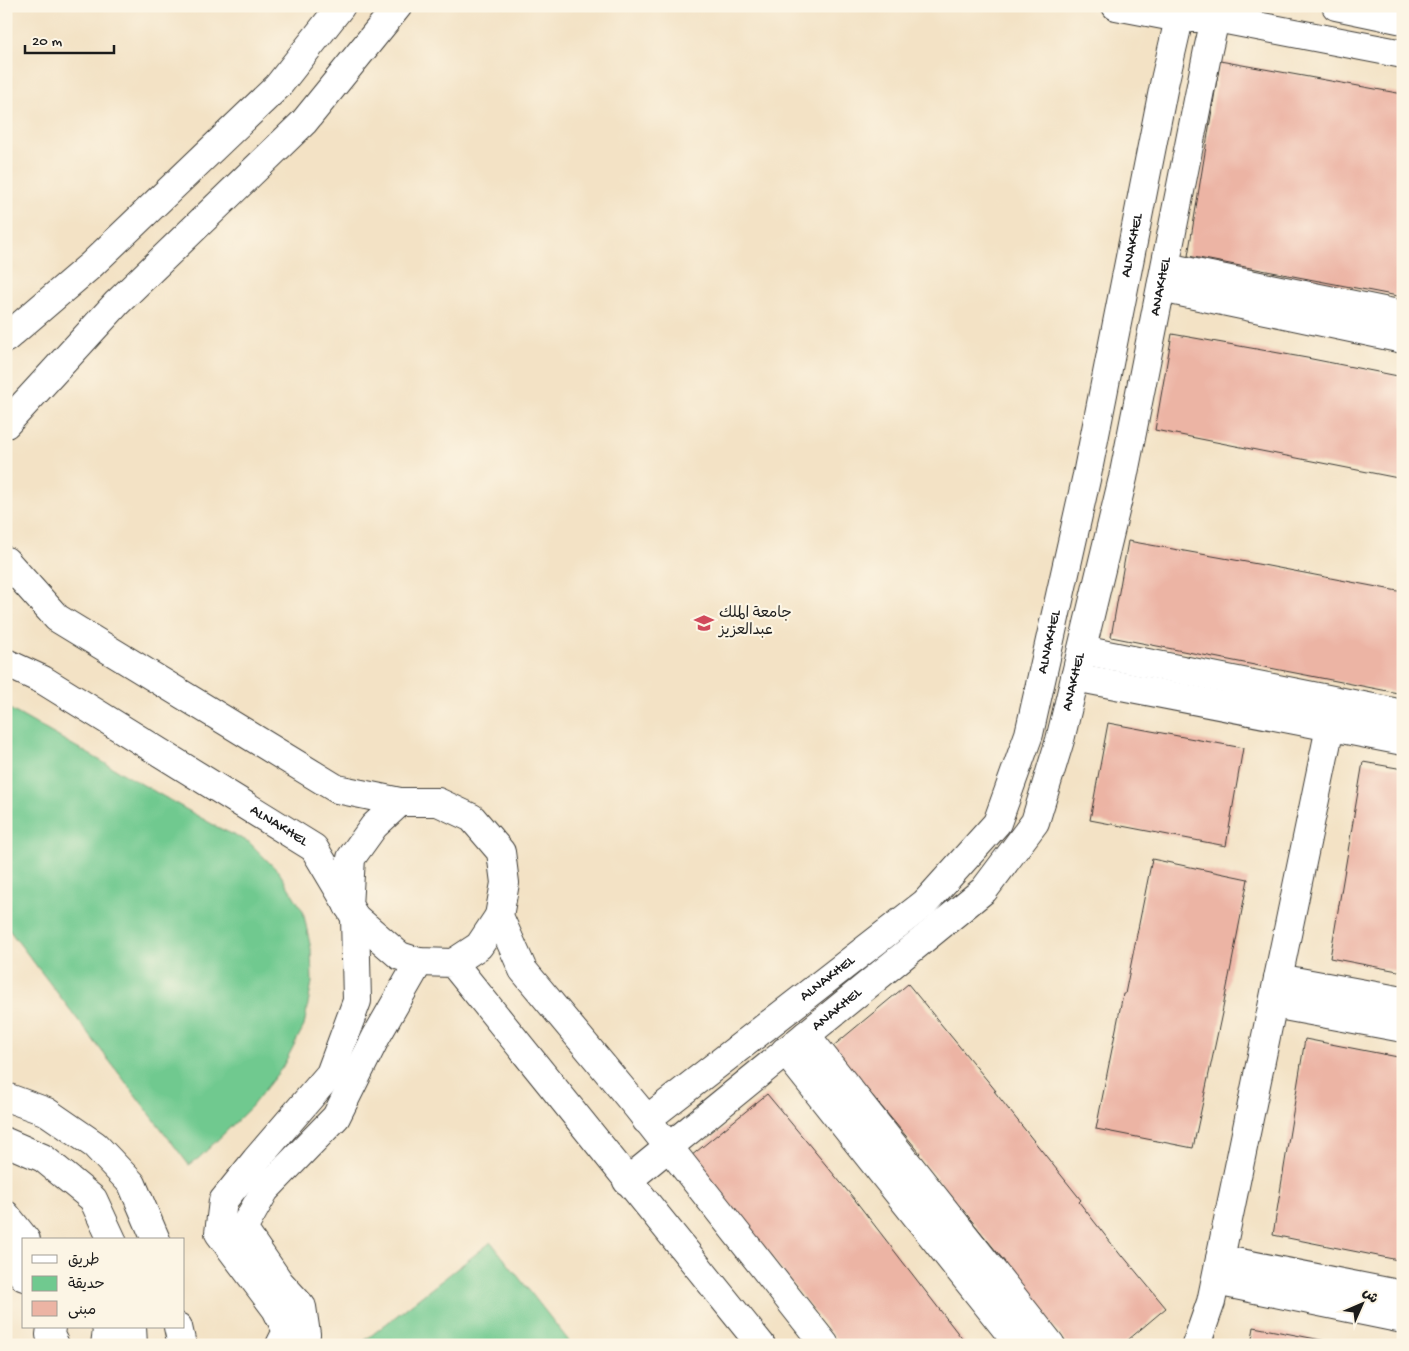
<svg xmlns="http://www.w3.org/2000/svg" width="1409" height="1351" viewBox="0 0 1409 1351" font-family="'Gochi Hand','Playpen Sans Arabic',sans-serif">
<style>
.green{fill:#70c98f;stroke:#467256}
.building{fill:#ecb4a4}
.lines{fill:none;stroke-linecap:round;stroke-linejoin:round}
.minor-casing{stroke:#3c3a35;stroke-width:30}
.minor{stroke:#fff;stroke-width:28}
.labels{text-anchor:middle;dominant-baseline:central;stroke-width:4.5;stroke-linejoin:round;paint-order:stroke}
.street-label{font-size:15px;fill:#1c1c1c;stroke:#fcf5e5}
.poi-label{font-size:15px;fill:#1c1c1c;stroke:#fcf5e5;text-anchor:start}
</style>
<rect width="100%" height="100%" fill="#fcf5e5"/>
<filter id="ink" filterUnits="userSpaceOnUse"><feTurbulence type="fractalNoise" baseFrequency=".02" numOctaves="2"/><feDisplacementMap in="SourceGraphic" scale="10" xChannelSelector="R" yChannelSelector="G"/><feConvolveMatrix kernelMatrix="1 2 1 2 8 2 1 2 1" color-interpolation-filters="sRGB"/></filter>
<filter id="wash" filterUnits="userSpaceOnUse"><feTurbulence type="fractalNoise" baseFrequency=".0096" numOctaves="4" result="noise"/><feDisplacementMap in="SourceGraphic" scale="20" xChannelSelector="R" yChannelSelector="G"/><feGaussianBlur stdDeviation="1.12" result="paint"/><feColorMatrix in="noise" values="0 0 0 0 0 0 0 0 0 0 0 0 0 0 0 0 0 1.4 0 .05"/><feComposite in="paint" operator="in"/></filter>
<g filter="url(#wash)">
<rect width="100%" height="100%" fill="#f3e2c5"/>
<path class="green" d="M6 707 219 828 249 842 279 872 303 911 311 949 312 982 304 1026 282 1068 251 1107 199 1158 189 1165 6 926Z
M491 1242 572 1345H359Z"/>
<g id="blocks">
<path class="building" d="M1220 61 1403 94V297L1188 256Z
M1172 334 1307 358 1403 377V479L1155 430Z
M1128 541 1263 565 1403 592V694L1111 637Z
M1108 723 1243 748 1226 846 1090 820Z
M1363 762 1403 769V972L1330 958Z
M1152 859 1248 879 1222 1013 1193 1148 1096 1129 1123 994H1125Z
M908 984 996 1091H994L1081 1200 1079 1202 1122 1257 1123 1256 1166 1308 1122 1345H1069L1003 1265 1005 1262 918 1155 920 1153 832 1047Z
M1305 1039 1403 1058V1261L1273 1235Z
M767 1094 855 1200 967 1345H841L691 1156Z
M1254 1327 1342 1344V1345H1251Z"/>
</g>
</g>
<g filter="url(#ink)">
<use href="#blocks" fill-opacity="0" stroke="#3c3a35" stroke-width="1"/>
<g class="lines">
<defs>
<g id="minor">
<path d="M1116 6 1179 18H1216L1403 54"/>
<path d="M1336 6 1403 20"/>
<path d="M1166 267 1403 315"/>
<path d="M1161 288 1403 339"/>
<path d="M6 338 90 266 278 86 341 6"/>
<path d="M6 424 117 303 304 122 398 6"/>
<path d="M6 561 57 618 337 789 400 802H438L472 818 501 852 505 883 499 916 523 970 637 1107 825 1345"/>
<path d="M1082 650 1403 714"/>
<path id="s1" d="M6 663 43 680 314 848 355 917 400 956 419 962 453 963 761 1345"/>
<path d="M1075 677 1403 741"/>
<path d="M348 906 351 858 374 826 400 802"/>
<path d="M453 963 479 946 499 916"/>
<path d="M1278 978 1403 1001"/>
<path d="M1273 1004 1403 1028"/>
<path d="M806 1035 1051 1345"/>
<path d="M785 1051 1019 1345"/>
<path d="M6 1097 47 1112 95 1145 132 1184 156 1240"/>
<path id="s2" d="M646 1120 925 903 997 823 1029 734 1087 475 1165 80 1182 6"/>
<path d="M6 1142 43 1158 93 1199 112 1240"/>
<path id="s3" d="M627 1181 984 890 1035 822 1060 740 1123 478 1208 50 1218 6"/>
<path d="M6 1215 26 1240"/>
<path d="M6 1255 24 1277"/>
<path d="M1220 1259 1403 1295"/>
<path d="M1216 1281 1403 1319"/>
<path d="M51 1327 50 1335 55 1345"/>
<path d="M132 1327 133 1345"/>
<path d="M178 1327 182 1345"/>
<path d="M105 1345 107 1330 106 1327"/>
<path d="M280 1345 287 1331 276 1309 219 1233 223 1201 256 1160 330 1074 357 1001 355 917"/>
<path d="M305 1345 306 1334 302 1307 280 1283 243 1229 265 1190 336 1117 376 1037 419 962"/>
<path d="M1196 1345 1211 1302 1330 727"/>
</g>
</defs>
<use href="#minor" class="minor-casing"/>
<use href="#minor" class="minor"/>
</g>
</g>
<defs>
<symbol id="university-bare" viewBox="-9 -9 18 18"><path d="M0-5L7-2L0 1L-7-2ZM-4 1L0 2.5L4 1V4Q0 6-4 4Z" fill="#d1495b" stroke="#fcf5e5" stroke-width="2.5" paint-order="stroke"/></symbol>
</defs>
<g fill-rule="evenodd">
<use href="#university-bare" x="690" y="609" width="28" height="28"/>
</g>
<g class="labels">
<g class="street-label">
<text stroke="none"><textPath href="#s2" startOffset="1055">ALNAKHEL</textPath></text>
<text stroke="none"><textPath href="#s3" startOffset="1096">ANAKHEL</textPath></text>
<text stroke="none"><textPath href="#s2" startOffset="650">ALNAKHEL</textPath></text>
<text stroke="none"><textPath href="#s3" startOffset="691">ANAKHEL</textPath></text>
<text stroke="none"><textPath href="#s1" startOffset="318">ALNAKHEL</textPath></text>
<text stroke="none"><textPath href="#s2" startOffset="230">ALNAKHEL</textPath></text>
<text stroke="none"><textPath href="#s3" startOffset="271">ANAKHEL</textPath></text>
</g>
<g class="poi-label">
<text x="719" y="614">جامعة الملك<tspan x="719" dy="17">عبدالعزيز</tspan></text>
</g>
</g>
<rect width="1409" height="1351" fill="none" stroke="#fcf5e5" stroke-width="25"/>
<rect x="22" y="1238" width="162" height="90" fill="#fcf5e5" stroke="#a29e95"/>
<rect x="32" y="1255" width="25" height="8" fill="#ffffff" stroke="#a29e95"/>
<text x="68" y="1264" font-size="15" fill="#1c1c1c">طريق</text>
<rect x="32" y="1276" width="25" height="15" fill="#70c98f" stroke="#a29e95"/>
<text x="68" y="1288" font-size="15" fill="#1c1c1c">حديقة</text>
<rect x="32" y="1301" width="25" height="15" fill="#ecb4a4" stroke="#a29e95"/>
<text x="68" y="1314" font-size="15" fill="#1c1c1c">مبنى</text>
<g transform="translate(1362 1304) rotate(45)" stroke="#fcf5e5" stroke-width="4" paint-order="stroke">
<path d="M0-4L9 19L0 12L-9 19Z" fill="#1c1c1c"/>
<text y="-8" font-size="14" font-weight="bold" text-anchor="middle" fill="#1c1c1c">ش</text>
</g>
<path d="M25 45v8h89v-8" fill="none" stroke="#1c1c1c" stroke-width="2.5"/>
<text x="32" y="45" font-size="15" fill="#1c1c1c" stroke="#fcf5e5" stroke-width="4" paint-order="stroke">20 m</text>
</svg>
